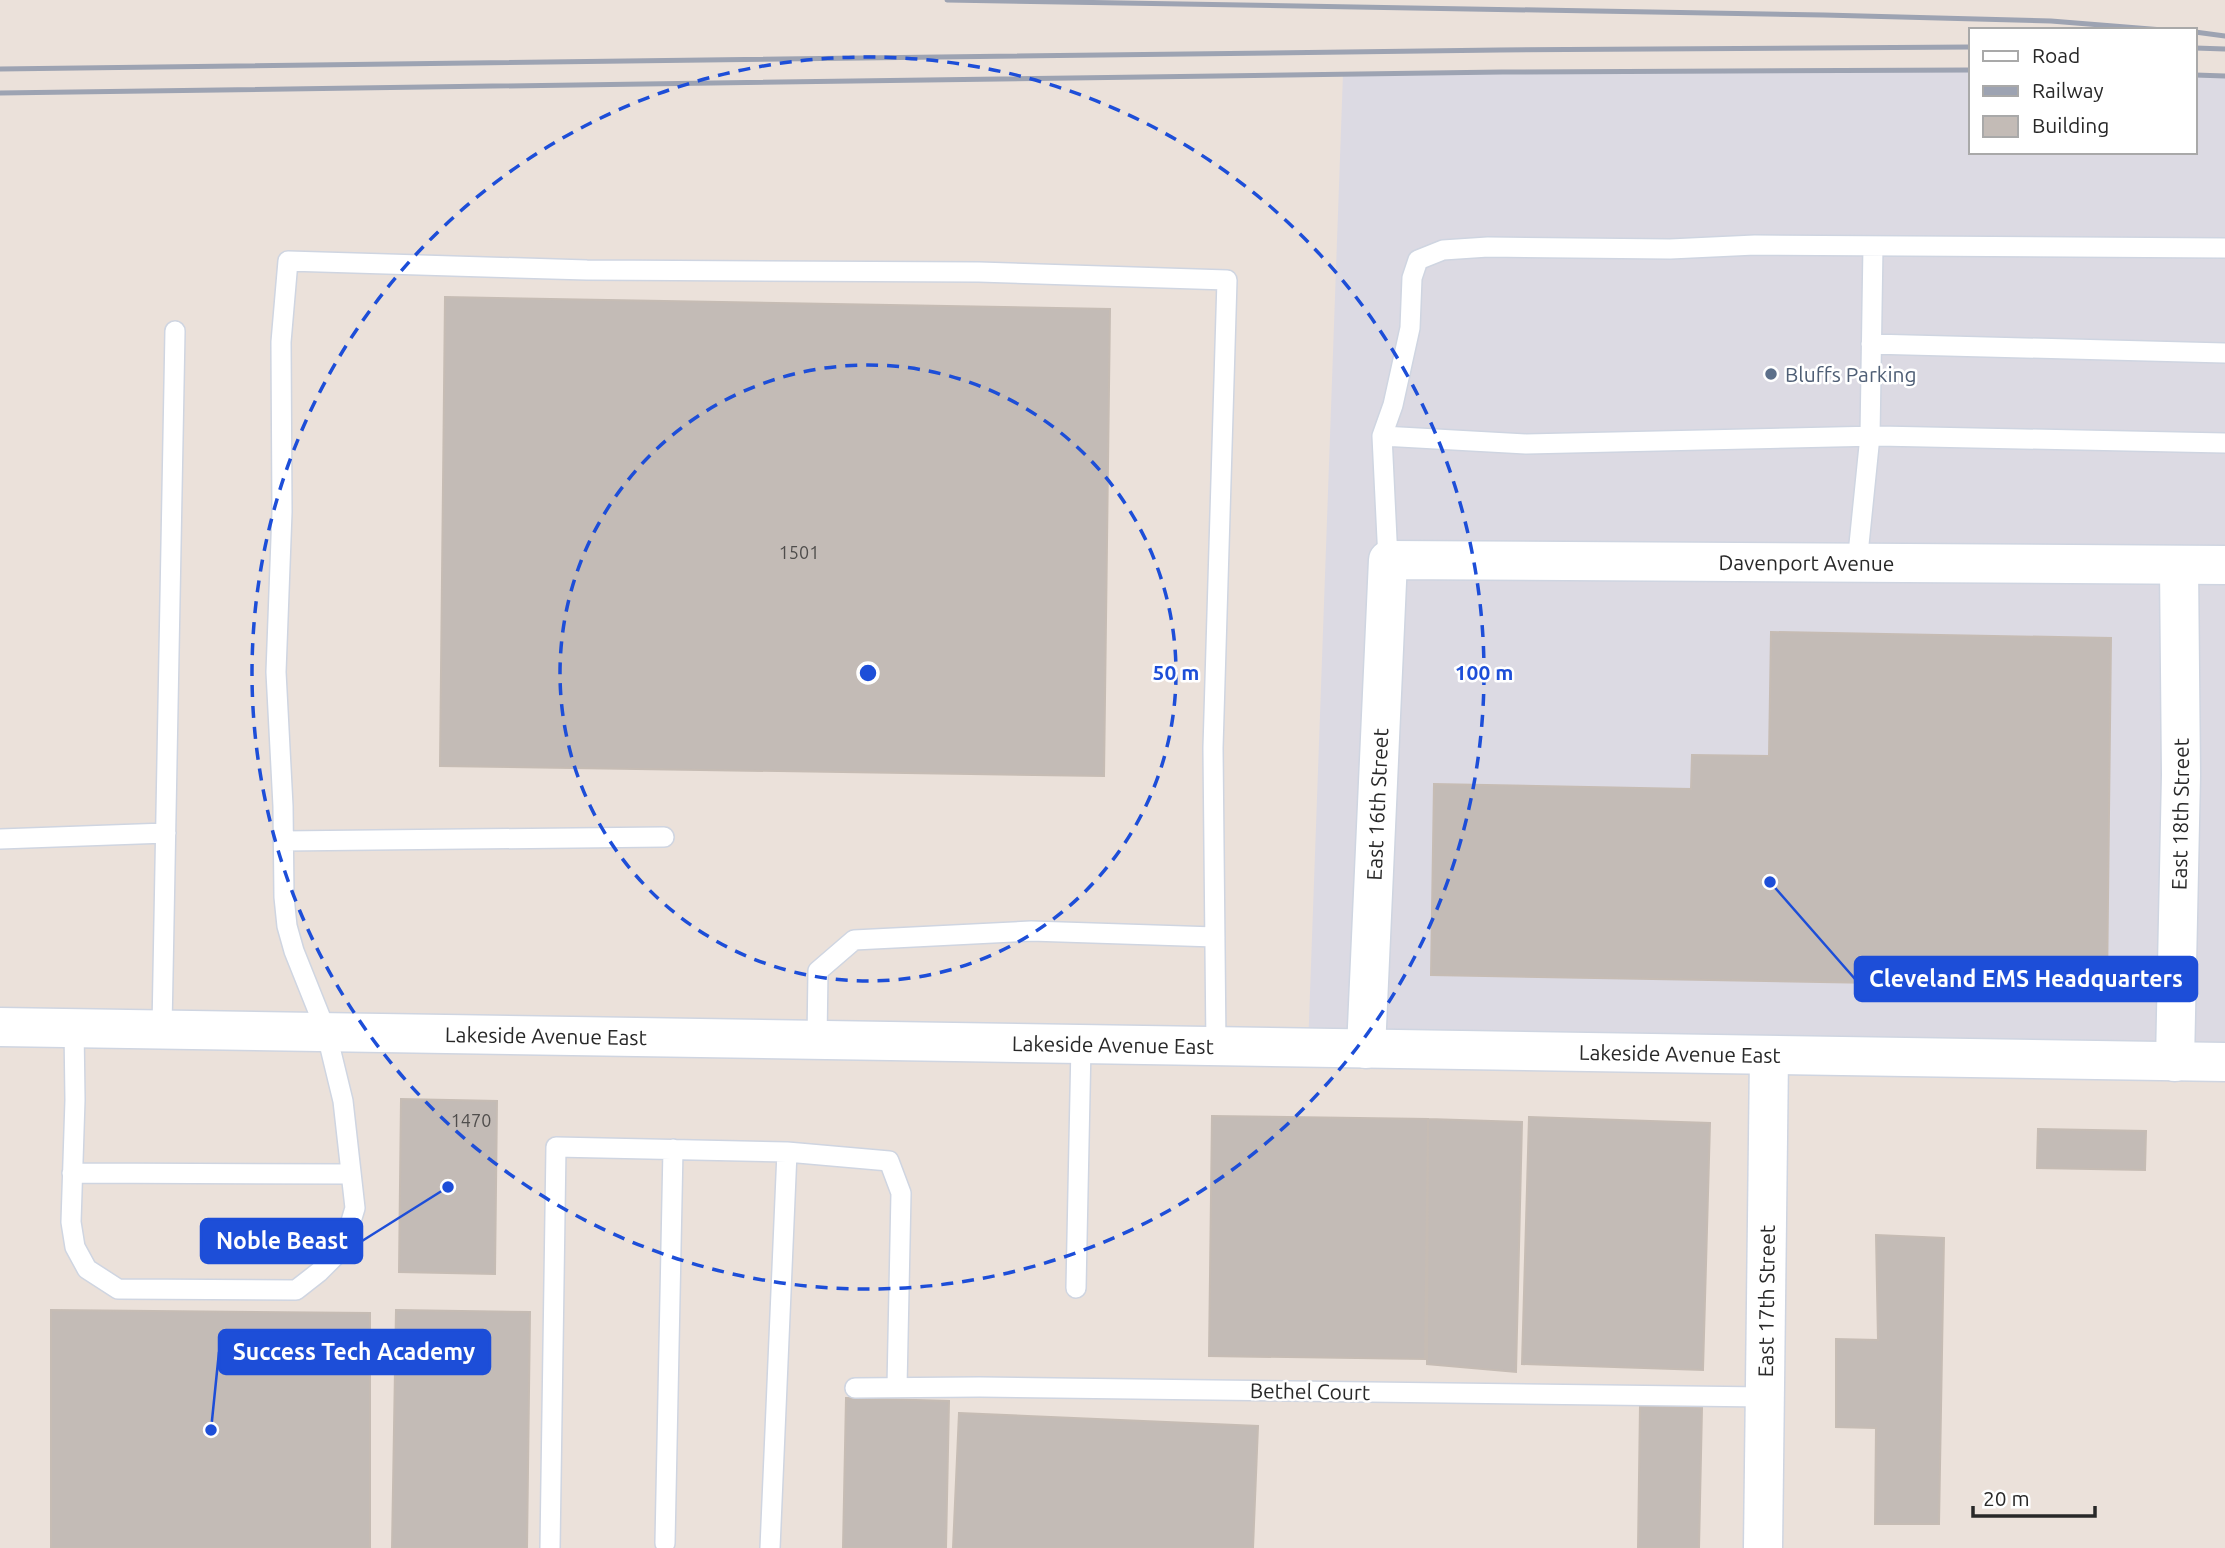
<svg xmlns="http://www.w3.org/2000/svg" width="2225" height="1548" viewBox="0 0 2225 1548" font-family="Ubuntu,sans-serif">
<style>
.industrial{fill:#dcdae3}
.building{fill:#c3bbb6;stroke:#c6bcb4;stroke-width:2}
.lines{fill:none;stroke-linecap:round;stroke-linejoin:round}
.service-casing{stroke:#cfd5e1;stroke-width:22}
.minor-casing{stroke:#cfd5e1;stroke-width:41}
.tertiary-casing{stroke:#cfd5e1;stroke-width:41}
.service{stroke:#fff;stroke-width:19}
.minor{stroke:#fff;stroke-width:38}
.tertiary{stroke:#fff;stroke-width:38}
.rail{stroke:#9da3b2;stroke-width:5}
.ring{fill:none;stroke:#1d4ed8;stroke-width:3.5;stroke-dasharray:12 9}
.service-dot{fill:#5c6f8a;stroke:#fff;stroke-width:2.5}
.labels{text-anchor:middle;dominant-baseline:central;stroke-width:5;stroke-linejoin:round;paint-order:stroke}
.number-label{font-size:18px;fill:#4f4d4c}
.service-label{font-size:21px;fill:#4e5e75;stroke:#fff;text-anchor:start}
.street-label{font-size:21px;fill:#282828;stroke:#fff}
.centre{fill:#1d4ed8;stroke:#fff;stroke-width:3.5}
.ring-label{font-size:21px;text-anchor:middle;font-weight:bold;fill:#1d4ed8;stroke:#fff;stroke-width:5;stroke-linejoin:round;paint-order:stroke}
.leader{fill:none;stroke:#1d4ed8;stroke-width:2.5}
.callout-dot{fill:#1d4ed8;stroke:#fff;stroke-width:2.5}
.callout{fill:#1d4ed8;stroke:#1d4ed8;stroke-width:2.5}
.callout-label{font-size:23px;text-anchor:middle;font-weight:bold;fill:#fff}
</style>
<rect width="100%" height="100%" fill="#ebe1da"/>
<path class="industrial" d="M1823 69 1971 70V152H2195V75L2225 76V1062L1308 1049 1343 74Z"/>
<path class="building" d="M445 297 1110 309 1104 776 440 766Z
M1771 632 2111 638 2107 987 1431 975 1434 784 1691 789 1692 755 1769 756Z
M401 1099 497 1101 495 1274 399 1272Z
M1212 1116 1428 1119 1425 1359 1209 1356Z
M1529 1117 1710 1123 1703 1370 1522 1364Z
M1428 1119 1522 1122 1516 1372 1427 1364Z
M2038 1129 2146 1131 2145 1170 2037 1168Z
M1876 1235 1944 1238 1939 1524H1875L1876 1428 1836 1427V1339L1878 1340Z
M51 1310 370 1313V1548H51Z
M396 1310 530 1312 527 1548H392Z
M846 1398 949 1401 946 1548H843Z
M1640 1406 1702 1408 1699 1548H1638Z
M959 1413 1258 1426 1253 1548H953Z"/>
<g class="lines">
<defs>
<path id="service" d="M1871 344 2225 353
M1382 436 1526 444 1878 436 2225 443
M1388 560 1382 436 1393 405 1410 328 1412 278 1418 260 1443 250 1488 247 1670 249 1755 245 2225 248
M1857 564 1870 436 1873 246
M0 839 166 833
M283 841 664 837
M74 1027 75 1100 71 1222 75 1247 87 1269 118 1289 296 1290 319 1272 343 1248 355 1208 343 1101 326 1031 294 951 287 926 284 897 283 806 276 672 282 512 281 342 288 261 587 270 979 272 1227 280 1213 748 1216 1047
M162 1028 175 331
M817 1040 818 971 854 940 1031 931 1215 937
M787 1152 889 1161 901 1193 897 1387
M72 1173 351 1174
M1076 1288 1081 1045
M855 1388 980 1387 1765 1397
M665 1543 673 1149
M550 1548 556 1147 787 1152 770 1548"/>
<g id="minor">
<path id="s1" d="M1366 1049 1388 560 2225 565"/>
<path id="s2" d="M2175 1062 2181 775 2179 565"/>
</g>
<g id="tertiary">
<path id="s3" d="M0 1027 2225 1062"/>
<path id="s4" d="M1763 1548 1769 1056"/>
</g>
</defs>
<use href="#service" class="service-casing"/>
<use href="#minor" class="minor-casing"/>
<use href="#tertiary" class="tertiary-casing"/>
<use href="#service" class="service"/>
<use href="#minor" class="minor"/>
<use href="#tertiary" class="tertiary"/>
<path class="rail" d="M947 0 1824 15 2051 21 2163 30
M2195 32 2225 36
M2195 48 2225 49
M0 69 1499 50 1971 47
M2195 75 2225 76
M0 93 1502 72 1971 70"/>
</g>
<g class="ring">
<circle cx="868" cy="673" r="308"/>
<circle cx="868" cy="673" r="616"/>
</g>
<circle class="service-dot" cx="1771" cy="374" r="7"/>
<g class="labels">
<g class="number-label">
<text x="799" y="552">1501</text>
<text x="471" y="1120">1470</text>
</g>
<g class="service-label">
<text x="1785" y="374">Bluffs Parking</text>
</g>
<g class="street-label">
<text stroke="none"><textPath href="#s1" startOffset="908">Davenport Avenue</textPath></text>
<text stroke="none"><textPath href="#s1" startOffset="245">East 16th Street</textPath></text>
<text stroke="none"><textPath href="#s2" startOffset="248">East 18th Street</textPath></text>
<text stroke="none"><textPath href="#s3" startOffset="546">Lakeside Avenue East</textPath></text>
<text stroke="none"><textPath href="#s3" startOffset="1113">Lakeside Avenue East</textPath></text>
<text stroke="none"><textPath href="#s3" startOffset="1680">Lakeside Avenue East</textPath></text>
<text stroke="none"><textPath href="#s4" startOffset="247">East 17th Street</textPath></text>
<text transform="translate(1310 1391) rotate(1)">Bethel Court</text>
</g>
</g>
<circle cx="868" cy="673" r="10" class="centre"/>
<g class="ring-label">
<text x="1176" y="680">50 m</text>
<text x="1484" y="680">100 m</text>
</g>
<path class="leader" d="M1770 882L1855 979M448 1187L362 1241M211 1430L219 1352"/>
<g class="callout-dot">
<circle cx="1770" cy="882" r="7"/>
<circle cx="448" cy="1187" r="7"/>
<circle cx="211" cy="1430" r="7"/>
</g>
<g class="callout">
<rect x="1855" y="957" width="342" height="44" rx="7"/>
<rect x="201" y="1219" width="161" height="44" rx="7"/>
<rect x="219" y="1330" width="271" height="44" rx="7"/>
</g>
<g class="callout-label">
<text x="2026" y="987">Cleveland EMS Headquarters</text>
<text x="282" y="1249">Noble Beast</text>
<text x="354" y="1360">Success Tech Academy</text>
</g>
<rect x="1969" y="28" width="228" height="126" fill="#ffffff" stroke="#a9a9a9" stroke-width="2"/>
<rect x="1983" y="51" width="35" height="10" fill="#ffffff" stroke="#a9a9a9" stroke-width="2"/>
<text x="2032" y="63" font-size="21" fill="#282828">Road</text>
<rect x="1983" y="86" width="35" height="10" fill="#9da3b2" stroke="#a9a9a9" stroke-width="2"/>
<text x="2032" y="98" font-size="21" fill="#282828">Railway</text>
<rect x="1983" y="116" width="35" height="21" fill="#c3bbb6" stroke="#a9a9a9" stroke-width="2"/>
<text x="2032" y="133" font-size="21" fill="#282828">Building</text>
<path d="M1973 1506v10h122v-10" fill="none" stroke="#282828" stroke-width="3.5"/>
<text x="1983" y="1506" font-size="21" fill="#282828" stroke="#ffffff" stroke-width="5" paint-order="stroke">20 m</text>
</svg>
